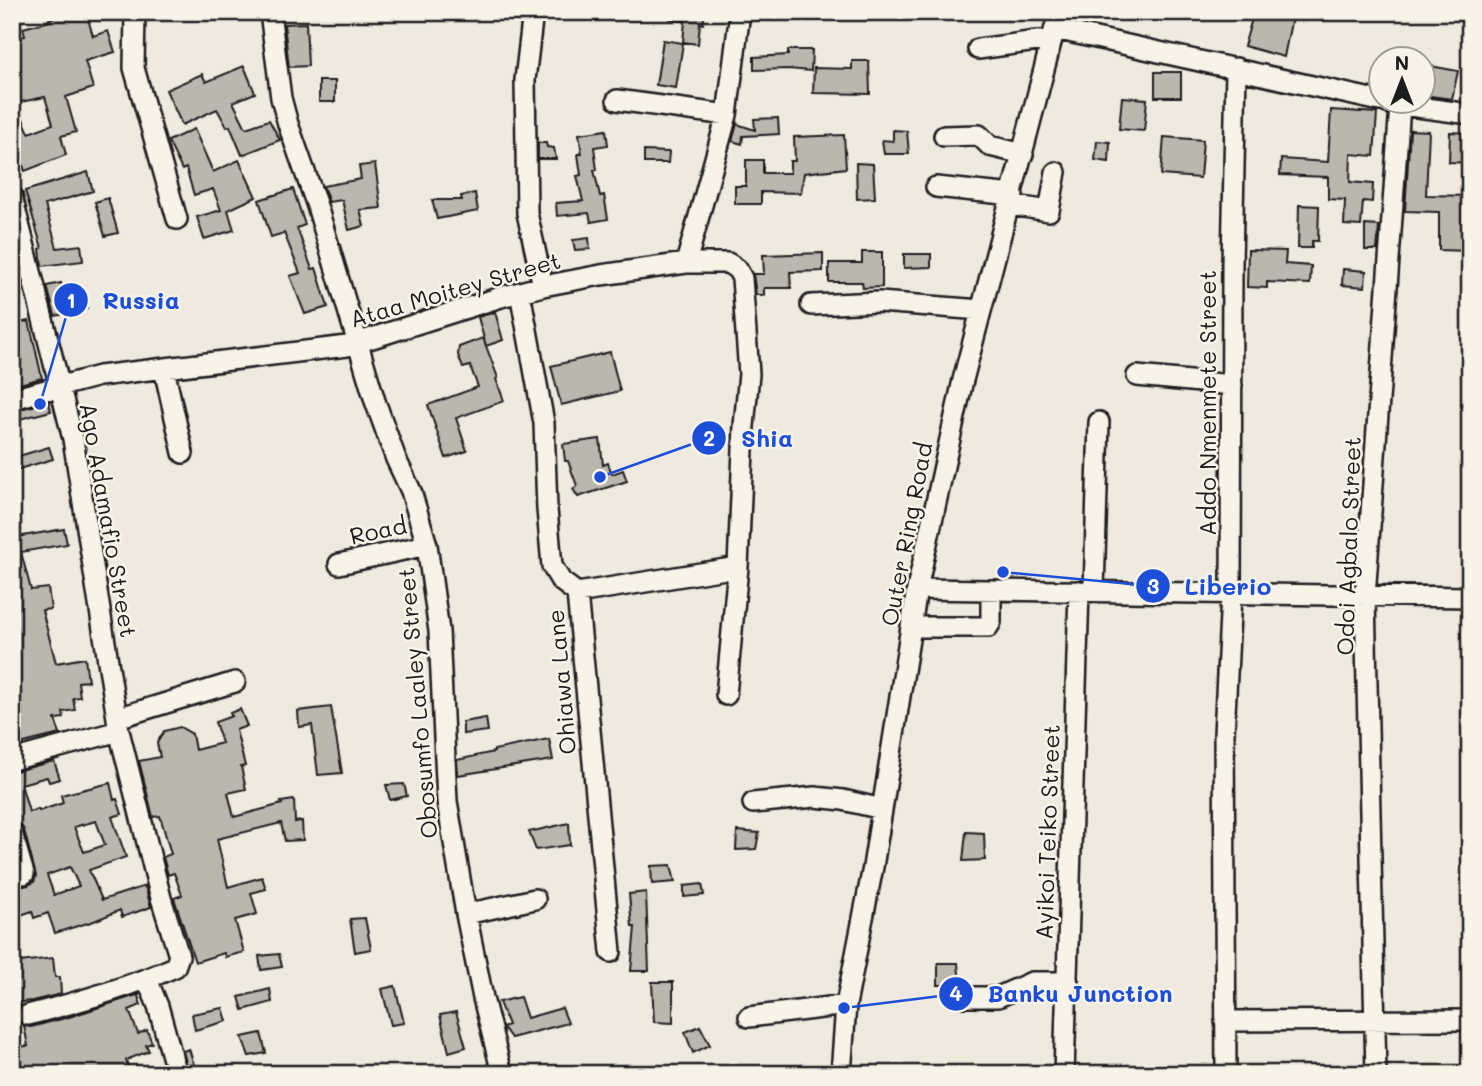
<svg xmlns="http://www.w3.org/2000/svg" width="1482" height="1086" viewBox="0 0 1482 1086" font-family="Mali,sans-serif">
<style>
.building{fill:#bab7af;stroke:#1c1c1c;stroke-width:2;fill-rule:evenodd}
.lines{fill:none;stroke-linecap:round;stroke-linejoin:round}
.minor-casing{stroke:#1c1c1c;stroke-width:24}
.minor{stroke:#f7f3e8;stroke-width:19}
.labels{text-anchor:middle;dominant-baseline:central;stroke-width:5;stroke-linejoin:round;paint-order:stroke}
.street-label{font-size:23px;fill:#1c1c1c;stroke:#f7f3e8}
.leader{fill:none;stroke:#1d4ed8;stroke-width:2.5}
.callout-dot{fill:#1d4ed8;stroke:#f7f3e8;stroke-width:2.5}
.mark-label{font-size:21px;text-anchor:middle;font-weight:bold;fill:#fff}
.callout-label{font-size:24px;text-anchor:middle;font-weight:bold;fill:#1d4ed8;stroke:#f7f3e8;stroke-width:5;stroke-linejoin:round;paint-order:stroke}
</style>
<rect width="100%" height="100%" fill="#eeeae0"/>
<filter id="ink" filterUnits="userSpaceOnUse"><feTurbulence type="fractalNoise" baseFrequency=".0143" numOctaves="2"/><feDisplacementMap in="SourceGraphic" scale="14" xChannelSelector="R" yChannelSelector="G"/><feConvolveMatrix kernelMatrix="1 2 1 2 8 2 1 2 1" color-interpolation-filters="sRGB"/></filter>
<g filter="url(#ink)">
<path class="building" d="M55 12H86L93 36 108 31 115 52 85 61 93 88 66 97 76 132 61 136 66 155 25 171 12 133V39L25 36 23 28 50 21 49 19 56 17ZM45 97 53 124 29 133 16 103Z
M671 12H705L703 24 700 23 698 44 683 42 685 21 670 19Z
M1254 12H1293L1284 57 1244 46Z
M306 23 308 66 289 67 284 24Z
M663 40 683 43 676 88 656 85Z
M788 50H812L811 71 788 69 754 70V57L788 55Z
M852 61H869L870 94 813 93 814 68 852 69Z
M1425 65 1458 71 1452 99 1423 95Z
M244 66 255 93 233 102 246 128 269 120 280 140 242 155 230 126 227 127 217 109 182 125 166 90 202 74 206 82Z
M1155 72H1181V97H1155Z
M319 81H335V102H319Z
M1122 97 1147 99 1144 131 1119 129Z
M1331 110 1377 113 1374 156 1351 154 1350 182 1373 184 1372 202 1363 201 1361 226 1344 225 1345 200 1328 199V177L1280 175 1281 159 1328 162Z
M778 118 779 134 743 136 742 144 732 141 737 124 755 130 754 119Z
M194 129 213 172 239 160 256 197 228 210 234 230 204 239 197 217 221 210 213 189 194 195 186 168 182 170 168 141Z
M606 130 608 145 594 147 597 170H594L600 196 604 195 608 219 591 222 589 213 557 216 556 203 583 201 577 176 581 175 578 154H582L579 134Z
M893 130 907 131 909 154H884L882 140 893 141Z
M1410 130 1429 131 1426 195 1470 196 1467 251 1439 250V212L1405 211Z
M1450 132 1470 133V163L1449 162Z
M844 135 846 168 804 173 801 193 761 192V204H735V186H746V160H763V173H790V161H795L794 137Z
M1164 137 1203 140 1200 178 1161 175Z
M1097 141 1110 142 1109 162 1095 160Z
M538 143H546L547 147 554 148 556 159H538Z
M644 151 669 152 668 163H644Z
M856 163 873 164 875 198 857 199Z
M375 164 381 208 360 210 364 226 349 230 342 200 329 202 323 186 361 179 359 166Z
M88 172 93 191 45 205 57 248 81 245 83 261 42 266 40 249 42 248 25 191Z
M293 189 305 225 297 228 312 269 316 268 328 307 305 314 290 276 300 273 284 233 271 237 259 200Z
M475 193 478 211 437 219 432 200H462L461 196Z
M108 198 118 233 105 236 95 202Z
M1299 205 1319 206 1318 241H1312V248H1298Z
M1365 225 1379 226 1377 250H1365Z
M589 238 590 249 575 250 573 240Z
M1248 250 1286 251 1285 264 1311 266 1310 284 1267 282V288L1247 287Z
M862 252H882V287L863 288 862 282H829V263H862Z
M823 253V271L790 272 791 288H764V295H756L753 274H764L763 255Z
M904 254H931V267L904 268Z
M1343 269 1366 271 1365 287 1342 285Z
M61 283 64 297 84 293 87 309 55 316 47 286Z
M495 312 503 340 486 346 478 317Z
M29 321 42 378 12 386V375H15L12 361V324Z
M483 338 498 378 496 379 504 401 456 418 467 451 446 458 428 405 478 387 470 366 463 368 458 355 459 347Z
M610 352 620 391 561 405 551 366Z
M49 402 51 411 12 421V411Z
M600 439 603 465 608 463 612 474 623 470 627 481 578 497 573 489 577 486 568 461H565L563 444Z
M49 447 53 459 12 471V458Z
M64 529 67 544 21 552 31 590 48 588 51 609 42 610 56 663 85 658 88 681 78 682 80 697 73 698 75 710 63 712 64 718 55 719 60 734 12 746V585L16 584 12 569V534L16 533 17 537Z
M331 707 342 773 318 775 312 725 299 727 298 711Z
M240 709 247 726 236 730 245 766 241 767 246 789 228 793 234 817 282 804 281 802 294 800 295 822 302 821 303 840 285 841 281 823 217 839 228 887 262 877 266 889 251 893 257 914 235 920 244 952 225 957 224 953 195 962 174 898 182 895 174 873 168 875 163 857 171 854 160 816 153 817 139 761 160 757 157 743 164 731 180 727 192 734 195 750 222 743 215 722 232 716 230 713Z
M486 718 488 731 463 734V722Z
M549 739 553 760 458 775 457 760 494 752V750Z
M54 761 60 779 49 782 47 777 21 784 29 812 38 809 39 811 63 803 61 795 110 783 114 800 117 799 122 814 112 817 126 857 89 870 102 900 145 886 151 907 122 917 120 910 94 921 55 933 48 913 34 918 32 911 12 918V889L28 885 34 882 36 876 24 830 20 824 12 821V772ZM96 821 105 845 84 852 74 827ZM70 867 79 886 54 895 47 875Z
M404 784 407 796 390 800 386 785Z
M569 823 570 845 536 850 529 832Z
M737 831 759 833 756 849 736 850Z
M966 832 984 833 985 860 963 861Z
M671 865 675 882 652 884 651 866Z
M702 884 704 895 684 897V886Z
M646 892 649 971H631L635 927H632L629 894Z
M365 918 371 949 355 952 350 919Z
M279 954 282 967 261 970 259 956Z
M53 958 55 977H60L61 994 32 1001 12 1003V963Z
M938 963H958L960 985H938Z
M652 982H673V1023L654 1022Z
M395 986 404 1023 391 1025 382 989Z
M270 989 272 1002 243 1010 239 997Z
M140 994 138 996 141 1005 129 1010 138 1034 147 1030 152 1043 146 1045 149 1051 126 1060 129 1069 114 1074H14L12 1047 28 1046 24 1026 31 1027 69 1017Z
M520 997 527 1018 562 1008 568 1023 511 1038 503 1027 508 1025 499 1002Z
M223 1008 227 1021 195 1030 192 1014Z
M456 1012 466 1047 449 1052 440 1015Z
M700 1026 710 1045 693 1053 685 1032Z
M261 1033 266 1053 249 1056 242 1037Z
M189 1049 197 1074H189L183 1051Z"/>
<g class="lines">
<defs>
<path id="minor" d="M135 12 134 68 177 219
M270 12 281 98 288 124 317 206 375 401 396 459 411 491 427 545 439 631 447 801 466 914 483 998 500 1065V1074
M533 12 525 80 527 213 543 286
M1055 29 1380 101
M978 49 1052 39
M617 100 727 115
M1387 103 1470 114
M944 136 979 135 990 146 1023 154
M936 187 1013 195
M12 196 73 439 119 731 161 898 179 956 175 967C127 988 79 1002 28 1015
M1010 205 1049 211 1056 172
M686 263 727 115 740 12
M520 292 544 423 547 509 552 566 561 581 577 593 611 952
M811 305 879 302 981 310
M164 369 183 453
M1137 376 1232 385
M12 399 99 376 347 346 501 297 543 286 601 275 686 263H728L737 269 742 278 749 374 744 426 738 567 726 695
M339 564 427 545
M917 589 1470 597
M1094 591 1099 422
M577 593 738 567
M912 627H988L991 622V590
M117 718 235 682
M12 760 119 731
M753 803 815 797 843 800 882 809
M12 833 24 874
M466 914 535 899
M147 979 158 1006 177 1074
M964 997H998L1032 982H1068
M749 1017 846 1005
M1225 1021 1470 1020
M841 1074 846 1005 873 867 917 589 963 380 1059 12
M1064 1074 1079 591
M1226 1074 1224 734 1231 595 1232 265 1236 68
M1376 1074 1365 597 1400 105"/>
</defs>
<use href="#minor" class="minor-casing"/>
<use href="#minor" class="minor"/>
</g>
</g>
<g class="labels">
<g class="street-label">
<text transform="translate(455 289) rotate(-16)">Ataa Moitey Street</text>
<text transform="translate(1207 403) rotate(-90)">Addo Nmenmete Street</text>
<text transform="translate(109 520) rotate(80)">Ago Adamafio Street</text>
<text transform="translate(378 530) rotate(-12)">Road</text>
<text transform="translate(906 534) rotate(-79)">Outer Ring Road</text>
<text transform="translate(1348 546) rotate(-88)">Odoi Agbalo Street</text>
<text transform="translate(561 682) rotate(-95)">Ohiawa Lane</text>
<text transform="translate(417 703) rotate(-95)">Obosumfo Laaley Street</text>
<text transform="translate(1047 832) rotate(-88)">Ayikoi Teiko Street</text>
</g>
</g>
<path class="leader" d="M40 404L71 300M600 477L709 438M1003 572L1153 586M844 1008L956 994"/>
<g class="callout-dot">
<circle cx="40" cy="404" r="7"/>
<circle cx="600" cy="477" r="7"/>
<circle cx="1003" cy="572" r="7"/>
<circle cx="844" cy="1008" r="7"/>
<circle cx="71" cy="300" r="18"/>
<circle cx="709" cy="438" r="18"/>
<circle cx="1153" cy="586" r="18"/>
<circle cx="956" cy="994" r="18"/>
</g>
<g class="mark-label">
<text x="71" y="308">1</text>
<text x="709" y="446">2</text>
<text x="1153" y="594">3</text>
<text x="956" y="1001">4</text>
</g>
<g class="callout-label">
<text x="141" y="309">Russia</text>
<text x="767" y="447">Shia</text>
<text x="1228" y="595">Liberio</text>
<text x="1080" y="1002">Banku Junction</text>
</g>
<rect width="1482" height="1086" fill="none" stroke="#f7f3e8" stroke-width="42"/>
<rect x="21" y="21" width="1440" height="1044" fill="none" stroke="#1c1c1c" stroke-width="2.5" filter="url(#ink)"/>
<g transform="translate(1402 80)"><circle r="33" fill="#f7f3e8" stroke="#9f9d96" stroke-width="2"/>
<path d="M0-5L12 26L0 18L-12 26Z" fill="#1c1c1c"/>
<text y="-10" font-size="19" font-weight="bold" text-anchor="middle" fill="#1c1c1c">N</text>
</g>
</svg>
